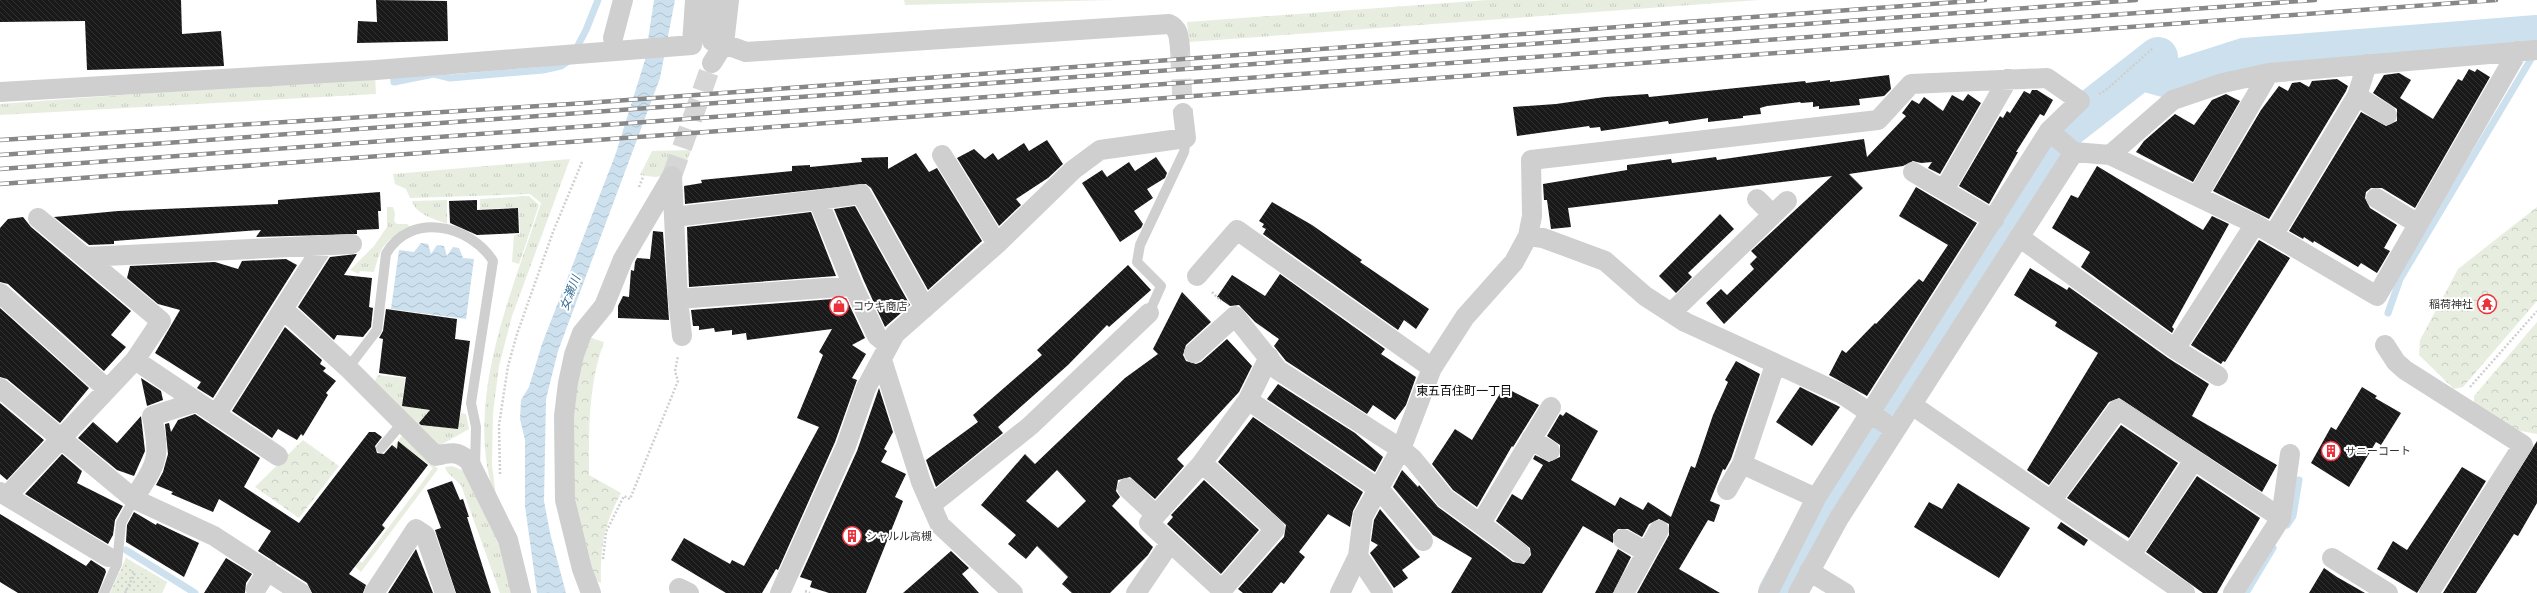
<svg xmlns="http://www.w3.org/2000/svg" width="2537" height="593" viewBox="0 0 2537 593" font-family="'Space Grotesk','Noto Sans JP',sans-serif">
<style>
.grass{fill:url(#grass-tufts)}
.forest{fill:url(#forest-crowns)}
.park{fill:url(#park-dots)}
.garden{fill:#e7eee0}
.water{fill:url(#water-waves)}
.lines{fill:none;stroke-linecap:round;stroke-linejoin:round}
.stream{stroke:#cce0ee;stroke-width:7}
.river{stroke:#cce0ee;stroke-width:40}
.building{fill:url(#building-back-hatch);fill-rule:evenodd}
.minor-tunnel{stroke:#d6d6d6;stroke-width:20;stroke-dasharray:20 10;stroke-linecap:butt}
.path{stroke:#cfcfcf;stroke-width:2.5;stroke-dasharray:2 2;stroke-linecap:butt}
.service{stroke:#cfcfcf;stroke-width:10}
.minor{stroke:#cfcfcf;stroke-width:20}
.rail-casing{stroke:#878787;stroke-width:4.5}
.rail{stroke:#fff;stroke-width:3;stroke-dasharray:9;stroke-linecap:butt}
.labels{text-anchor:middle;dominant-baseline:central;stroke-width:4;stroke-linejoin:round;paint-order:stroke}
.poi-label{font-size:11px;fill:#323232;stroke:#fff;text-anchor:start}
.water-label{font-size:12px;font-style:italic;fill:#3c7298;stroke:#fff}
.neighbourhood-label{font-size:12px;fill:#000;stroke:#fff}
</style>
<defs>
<pattern id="grass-tufts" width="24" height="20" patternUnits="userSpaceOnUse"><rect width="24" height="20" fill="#e7eee0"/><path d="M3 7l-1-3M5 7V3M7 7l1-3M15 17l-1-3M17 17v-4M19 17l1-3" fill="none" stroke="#c7cdc1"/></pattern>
<pattern id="forest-crowns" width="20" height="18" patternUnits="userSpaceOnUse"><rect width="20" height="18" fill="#e7eee0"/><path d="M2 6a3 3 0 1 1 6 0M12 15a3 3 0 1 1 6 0" fill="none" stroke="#c7cdc1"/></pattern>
<pattern id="park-dots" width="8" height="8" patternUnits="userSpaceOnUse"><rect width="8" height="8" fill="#e7eee0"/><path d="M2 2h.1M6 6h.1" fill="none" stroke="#c7cdc1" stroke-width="1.8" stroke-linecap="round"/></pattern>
<pattern id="water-waves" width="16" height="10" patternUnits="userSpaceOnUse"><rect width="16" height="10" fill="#cce0ee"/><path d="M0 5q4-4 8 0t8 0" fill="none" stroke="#b0c1cd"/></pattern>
<pattern id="building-back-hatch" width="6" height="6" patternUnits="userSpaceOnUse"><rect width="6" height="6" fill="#191919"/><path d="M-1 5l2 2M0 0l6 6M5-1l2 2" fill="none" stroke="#323232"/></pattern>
</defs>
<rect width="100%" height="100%" fill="#fff"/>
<path class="grass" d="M1487 0H1759L1189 42 1187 22Z
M375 76 376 94 0 115V104Z
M691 150 682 174 655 177 640 175 652 151Z
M570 159 512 316 499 366 493 413 492 465 497 504C461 406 510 298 541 203L530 194 410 198 406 189 395 184 393 174Z
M529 196 539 205 519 264 512 262 514 235 520 234 519 208 480 209V199Z
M447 200V224C435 219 416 215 412 201Z
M387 207H393L395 214 394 221 397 224H407L411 227C386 240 381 244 374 272L360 271 359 274 350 270 374 246 387 227Z
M378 375 405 378 402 406 433 411V414L426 413 425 425 458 429 438 412 461 415V413L466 414 469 429 439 446 375 381Z
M452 466 464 471 499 545 512 593H500L461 485 447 472 445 467Z"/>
<path class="forest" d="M2537 207V301L2463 387 2454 389 2419 355 2420 340 2458 269Z
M2537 322V434L2510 429 2474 406V396Z
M588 337 604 342C588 385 589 431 589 475L621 493C604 525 600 547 601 583L595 580C590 563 583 545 580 527 566 464 572 398 588 337Z
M303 440 339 466 299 518 255 487Z"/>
<path class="park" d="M126 558 167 582 162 593H110Z"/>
<path class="garden" d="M904 0H1115L905 5Z
M403 434 438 469 361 572 303 518 306 515 362 563 433 468 402 444 395 452 388 449 391 446 394 447Z
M126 559 167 582 162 593H154L159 583 124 564Z"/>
<path class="water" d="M654 0H675L660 78 558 351 546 399 544 501 550 533 566 593H537L525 506V440L520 419 521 400 529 387 542 344 616 153 645 60Z
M421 243 428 244 431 254 437 245 444 246 447 256 453 247 459 248 463 258 474 259 466 319 391 309 399 250 414 252Z"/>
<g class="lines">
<path class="stream" d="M575 51 586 30 598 0
M393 69 394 82 434 74 450 78 543 70 561 66 570 60
M2388 313 2400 279 2531 59
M2287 525 2293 516 2299 480
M126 550 195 593
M2246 593 2273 548"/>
<path class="river" d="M2143 71 2175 80 2244 58 2537 35
M1895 396 2052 147 2067 128 2158 57
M1778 593 1822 511 1873 430"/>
</g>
<path class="building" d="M0 0H181L182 34 221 31 224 66 87 70 85 21 0 22Z
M376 0 447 1 448 41 357 43 358 21 377 22Z
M2469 69 2475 72 2477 69 2490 77 2415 208 2382 188H2371L2366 192 2365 198 2370 208 2397 225 2384 248 2390 251 2377 273 2361 263 2358 267 2314 241 2313 243 2304 237 2303 239 2289 231 2361 112 2386 126 2397 121V109L2373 93 2384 75 2399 73 2411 80 2400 98 2433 119 2458 79 2462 81Z
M1889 75 1891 89 1884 96 1859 99 1860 105 1819 109V106L1813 107V102L1801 103 1800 102 1767 106 1760 108 1761 114 1743 116V118L1708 122V118L1669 124 1668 121 1601 131 1600 127 1590 128 1589 126 1517 136 1513 107 1556 104 1605 97 1648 94 1649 97 1805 81 1806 83 1830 80V82Z
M2337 79 2348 86 2346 91 2269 219 2213 191 2261 110 2279 86 2288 91 2292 83 2300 82 2309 87 2312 81Z
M2032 90H2037L2053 100 2044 116 2040 114 2016 152H2018L1989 204 1959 186 2000 116 2003 118 2007 111 2010 113 2024 91 2030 94Z
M1968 94 1981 103 1940 174 1928 168 1932 162 1921 163 1913 161 1903 166 1849 174 1863 188 1724 324 1706 303 1721 289 1727 295 1754 269 1750 264 1757 257 1751 251 1832 176 1568 208 1571 227 1551 229 1547 200H1544L1543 184 1627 170V165L1671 159 1672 163 1716 157 1717 160 1864 139 1867 157 1906 116 1902 113 1912 100 1919 104 1924 97 1943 111 1952 95 1963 101Z
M2226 94 2240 101 2193 182 2136 152 2144 141 2175 114 2194 125 2212 100Z
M1047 140 1063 164 1048 178 1016 199 1021 205 999 226 957 158 974 149 985 159 993 153 998 160 1024 143 1029 151Z
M916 153 929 172 937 168 982 241 928 290 871 188 866 184 685 204 684 186 702 183 701 180 792 171V166L810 165V167L862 162 861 158 888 157V169Z
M1156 157 1167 173 1165 178 1147 189 1153 198 1134 211 1143 224 1141 228 1120 242 1082 183 1102 170 1107 177 1129 162 1135 171Z
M2097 166 2203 230 2212 216 2229 224 2172 327 2174 329 2172 333 2081 267 2090 252 2052 228 2071 195 2078 198Z
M1916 187 1977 223 1867 396 1829 375 1842 350 1846 353 1875 323 1876 324 1919 279 1923 282 1948 245 1899 216Z
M380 192 381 211H378L379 229 357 230V234L256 237 261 230 114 241V244L89 245 54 217 118 211 278 204V200Z
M477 200V210L518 208 519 233 477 235 450 223 449 201Z
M1272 202 1312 225 1362 260 1360 262 1429 309 1416 329 1404 320 1398 330 1263 234 1266 229 1262 227 1264 224 1259 221Z
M855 206 910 305 885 327 864 281 834 209Z
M811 212 836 276 689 287 687 227Z
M1720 214 1734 229 1688 273 1692 277 1676 293 1659 276Z
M23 217 31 227 131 311 111 335 126 347 104 371 8 284 0 282V228L8 219Z
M653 231 663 232 669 320 618 318V306L623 296 629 297 631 270 634 271 635 262 637 258 650 259Z
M2259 240 2290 258 2225 362 2223 361 2221 364 2191 345Z
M357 254 344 275 372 278 369 307 373 308 371 327 363 337 337 335 334 340 298 307 330 257Z
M286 259 297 265 213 398 197 388 201 382 155 353 180 310 158 304 127 278 130 266 215 262 238 269 242 261Z
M1128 265 1151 290 1109 327 1107 325 1068 365 998 427 1003 433 936 487 926 460 978 422 973 415 1042 355 1037 350Z
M2030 268 2067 290 2069 287 2168 358 2209 384 2192 416 2277 465 2262 492 2119 398 2109 402 2049 485 2027 470 2098 353 2055 326 2057 322 2014 295Z
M1280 274 1385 349 1381 354 1416 377 1406 405 1395 420 1373 405 1367 414 1286 361 1274 346 1279 339 1255 322 1239 305 1230 306 1217 297 1232 275 1265 296Z
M1182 292 1211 322 1186 345 1183 355 1186 361 1196 364 1201 362 1227 339 1252 366 1239 392 1177 459 1184 466 1155 499 1130 477 1118 480 1116 491 1120 497 1112 506 1153 547 1148 555 1110 593H1072L1062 584 1068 577 1037 546 1026 559 1008 544 1016 535 981 505 1025 454 1035 464 1125 378 1158 354 1153 349ZM1057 470 1086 501 1058 528 1026 501Z
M846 298 865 338 852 345 866 354 852 378 857 380 835 442 778 570 776 569 762 593H726L671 560 684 538 730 564 732 560 744 566 819 427 797 418 823 355 819 352 832 329 747 340 746 333 732 335V330L715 332 714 328 699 330V326H693L691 310Z
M0 308 89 388 60 423 7 379 0 377Z
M386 309 457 319 455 339 470 341 458 429 421 425 419 423 430 410 402 406 406 377 379 373 383 339 379 338 383 331Z
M285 327 322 360 320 364 326 368 323 371 336 381 326 393 328 395 303 436 301 434 297 440 278 429 272 438 232 411Z
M1736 361 1760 374 1731 459 1725 470 1723 469 1710 501 1720 505 1714 522 1708 520 1679 569 1720 593H1637L1669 535V524L1659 519 1649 524 1642 537 1628 529H1618L1613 534V543L1583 526 1542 593H1451L1472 558 1433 535 1393 487 1402 470 1418 487 1419 485 1438 507 1513 562 1524 564 1531 555 1530 548 1496 521 1512 494 1522 500 1543 465 1533 459 1535 455 1549 462 1560 457V445L1547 436 1560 414 1563 416 1566 412 1598 431 1571 480 1615 506 1620 497 1643 510 1648 502 1671 517 1691 466 1695 468 1713 415 1728 382 1725 380Z
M141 378 161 391 163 400 147 406Z
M1278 384 1355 433 1383 457 1375 472 1267 399Z
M1504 387 1539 405 1513 447 1512 446 1477 507 1453 490 1432 464 1455 429 1472 440Z
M1800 387 1840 407 1812 446 1776 422Z
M2362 387 2377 396 2375 398 2401 413 2381 445 2376 442 2349 487 2311 463 2331 427 2336 430Z
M879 388 893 432 884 449 887 451 881 462 906 474 895 497 903 501 866 593H829L810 587 812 581 800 577 857 451Z
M0 403 44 440 7 480 0 474Z
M195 414 260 458 244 487 299 523 369 432H375L382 437 375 446 377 453 384 454 392 445 397 449 398 441 428 465 382 525 385 528 349 574 366 585 363 593H312L307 583 258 551 271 531 219 499 213 512 171 494 173 492 156 485 163 472 168 454 165 424 169 423 171 432 178 420Z
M141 416 145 451 134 476 117 470 78 438 93 422 117 443Z
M1253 417 1363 492 1353 511 1350 527 1328 514 1299 552 1305 557 1284 584 1281 582 1272 593H1243L1238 589 1284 537 1286 525 1218 462Z
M2121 425 2178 463 2129 538 2067 498Z
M2537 441V503L2518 536 2514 534 2476 593H2443Z
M62 454 82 471 77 483 123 506 115 520 113 535 108 544 25 494Z
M2462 467 2486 481 2417 593 2377 569 2393 541 2407 550Z
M2197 476 2260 518 2217 593H2203L2146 552Z
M1204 480 1259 530 1221 574 1167 524 1173 517 1171 515Z
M452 481 460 500 463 499 469 517H467L491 593H456L435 530 441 528 427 490Z
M1958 483 2030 528 1999 578 1914 527 1929 502 1942 509Z
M1380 509 1420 557 1402 570 1408 578 1394 588 1370 553 1378 545 1371 541 1374 520Z
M134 512 156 525 157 523 199 543 184 577 126 542 127 525Z
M0 514 86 566 91 560 105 569 106 572 98 593H18L0 582Z
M2061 522 2088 540 2084 546 2057 528Z
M416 549 433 593H388Z
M1618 549 1631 557 1613 593H1595Z
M951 551 969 568 962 574 979 593H903Z
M226 558 252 574 246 583 245 593H204Z
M2324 568 2337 577 2365 593H2309Z"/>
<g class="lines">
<path class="minor-tunnel" d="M1180 49 1183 113
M672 176 712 63"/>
<path class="path" d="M2099 94 2105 91 2153 48
M639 187 643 177
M1212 292 1221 301
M2470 387 2537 311
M500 474 499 425 508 366 517 334 553 232 582 162
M603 559 606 532 624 496 630 499 678 381 675 371 678 356
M805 591 810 593
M125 593 135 573 130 571"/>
<path class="service" d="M1149 313 1161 286 1137 262 1140 245 1184 152 1186 138
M348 368 377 330 386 254C410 211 471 225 493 261L471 403 476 427 475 467
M381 448 403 422
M104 593 117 564 121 523 134 499"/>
<path class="minor" d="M713 28 724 44 746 52 1169 24C1179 28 1179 38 1180 49
M613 38 623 0
M712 41 714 0
M712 63 724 44 729 0
M0 92 376 70 692 45 695 0
M2357 96 2387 115
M2049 131 2074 152 2110 155 2255 224 2377 296 2518 51
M942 155 997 244
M2110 155 2173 100 2223 83 2269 73 2537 50
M1913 172 1994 220
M672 176 678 299 853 286
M1944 190 2008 79
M2198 195 2269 73
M2376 198 2418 224
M1757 199 1772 214
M818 200 861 194 925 308
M674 217 818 200 853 286 877 336 888 345
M2274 234 2357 96 2367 64
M1528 236 1532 216 1531 160 1878 120 1911 84 2047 78 2080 101 2049 131 1816 498 1768 593
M2019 237 2175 349 2218 376
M324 245 283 309 348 368 436 456C450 452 458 451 469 461L508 540 521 593
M85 257 352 244
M1197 276 1237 230 1432 368
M0 293 107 389
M678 299 682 336
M1671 313 1787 201
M2385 345 2396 362 2405 370 2523 445 2429 593
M2175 349 2255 224
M1194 353 1235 316 1278 370 1401 449 1413 459 1445 498 1520 553
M135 360 278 456
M882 360 921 482 940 525 1013 593
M0 388 134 499 214 536 301 593
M1248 400 1379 489 1423 541
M1912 405 2185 593
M216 415 283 309
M1531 439 1550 451
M1202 463 1275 529 1222 590 1149 523 1202 463 1248 400 1269 357
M1742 464 1816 498
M1127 488 1156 515
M1727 490 1742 464 1775 365
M0 492 108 557
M7 496 135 360 161 321 38 218
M134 499C157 461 161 461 152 416L196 402
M2051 501 2118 409 2281 518
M931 505 1030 426 1149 313
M1481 523 1551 407
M1623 539 1646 552
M2131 555 2194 460
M1358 556 1383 593
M2332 558 2388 593
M1809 571 1845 593
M679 588 689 593
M256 589 268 570
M374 593 416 529 425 535 445 593
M591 593 582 569 565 500 564 416 568 383 574 355 582 333 604 306 623 259 672 176
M780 593 846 446 866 388 895 334 997 244 1073 170 1100 150 1186 138 1183 113
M1136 593 1170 543
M1340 593 1358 556 1363 516 1401 449 1432 368 1465 317 1514 262 1528 236 1543 238 1605 261 1645 296 1685 322 1842 394 1895 430
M1624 593 1659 530
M1798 593 1839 518 2074 152
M2233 593 2281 518 2290 454"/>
<defs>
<path id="rail" d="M0 140 586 103 1985 0
M0 155 2136 0
M0 169 2315 0
M0 184 2496 0"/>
</defs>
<use href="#rail" class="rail-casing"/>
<use href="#rail" class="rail"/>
</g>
<defs>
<symbol id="temple-ring" viewBox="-11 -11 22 22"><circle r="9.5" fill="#fff" stroke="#eb313c" stroke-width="1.5"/><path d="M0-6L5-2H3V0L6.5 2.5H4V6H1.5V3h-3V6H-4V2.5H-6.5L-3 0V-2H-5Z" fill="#eb313c"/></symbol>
<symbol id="shop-ring" viewBox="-11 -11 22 22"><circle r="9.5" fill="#fff" stroke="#eb313c" stroke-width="1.5"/><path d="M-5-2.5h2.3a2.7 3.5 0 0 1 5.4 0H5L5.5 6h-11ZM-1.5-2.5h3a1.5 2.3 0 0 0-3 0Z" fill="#eb313c"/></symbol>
<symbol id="building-ring" viewBox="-11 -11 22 22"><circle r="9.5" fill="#fff" stroke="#eb313c" stroke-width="1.5"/><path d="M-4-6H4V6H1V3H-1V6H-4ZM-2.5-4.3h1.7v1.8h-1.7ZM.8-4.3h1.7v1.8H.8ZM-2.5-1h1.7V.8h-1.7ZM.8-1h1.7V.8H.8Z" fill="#eb313c"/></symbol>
</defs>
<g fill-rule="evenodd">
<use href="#temple-ring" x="2476" y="293" width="22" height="22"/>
<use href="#shop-ring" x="828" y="295" width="22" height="22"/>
<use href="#building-ring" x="2320" y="440" width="22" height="22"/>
<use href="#building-ring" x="841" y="525" width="22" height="22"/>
</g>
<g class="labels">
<g class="poi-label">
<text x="2473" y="304" text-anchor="end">稲荷神社</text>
<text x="853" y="306">コウキ商店</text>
<text x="2345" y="451">サニーコート</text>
<text x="866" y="536">シャルル高槻</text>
</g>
<g class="water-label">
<text transform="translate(570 293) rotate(-69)">女瀬川</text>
</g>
<g class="neighbourhood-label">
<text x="1464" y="391">東五百住町一丁目</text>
</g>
</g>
</svg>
